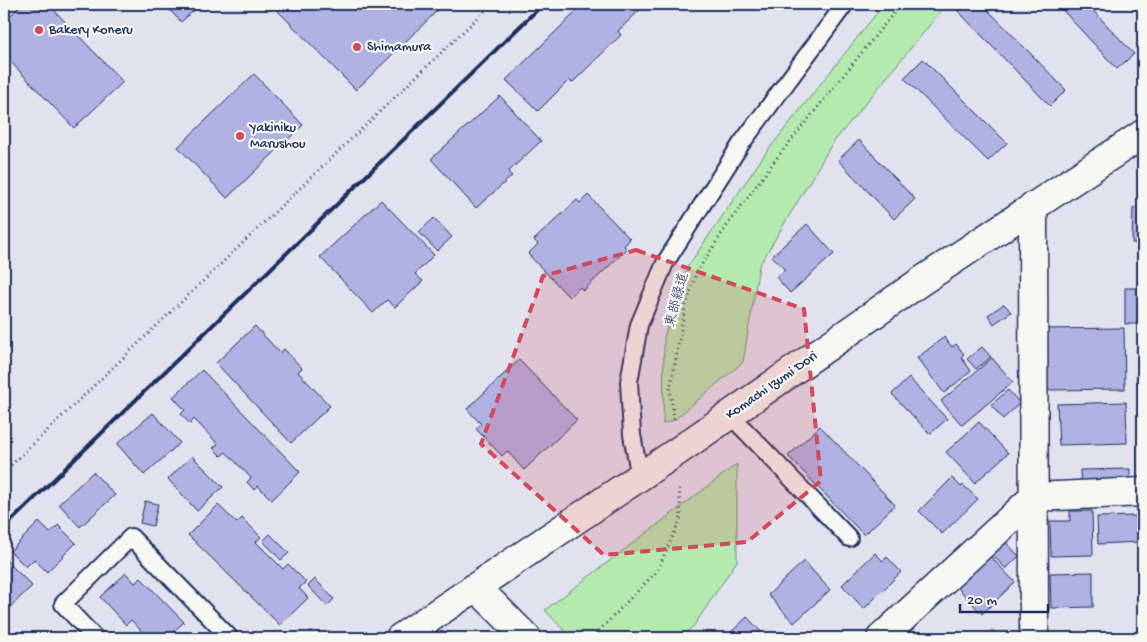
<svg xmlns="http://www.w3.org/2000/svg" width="1147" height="642" viewBox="0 0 1147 642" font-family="'Gochi Hand','Klee One',sans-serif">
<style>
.green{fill:#b4eaad;stroke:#688c86}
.building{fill:#b1b2e4;stroke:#1b2f5e}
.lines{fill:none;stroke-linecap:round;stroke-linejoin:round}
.lane-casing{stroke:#1b2f5e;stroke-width:20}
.street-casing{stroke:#1b2f5e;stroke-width:31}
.secondary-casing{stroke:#1b2f5e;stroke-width:31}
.path{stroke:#1b2f5e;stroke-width:3;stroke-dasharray:1 4;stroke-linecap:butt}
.lane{stroke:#f6f6f2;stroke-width:16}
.street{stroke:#f6f6f2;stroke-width:28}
.secondary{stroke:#f6f6f2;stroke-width:28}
.rail{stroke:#1b2f5e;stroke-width:4}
.marked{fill:#d1495b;fill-opacity:0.2;stroke:#d1495b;stroke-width:4;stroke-dasharray:10 6;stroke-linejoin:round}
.poi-dot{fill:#d1495b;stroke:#f6f6f2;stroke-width:2}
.labels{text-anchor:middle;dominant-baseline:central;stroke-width:4.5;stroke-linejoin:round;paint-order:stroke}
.poi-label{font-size:14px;fill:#1b2f5e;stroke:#f6f6f2;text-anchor:start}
.street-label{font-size:14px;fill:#1b2f5e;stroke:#f6f6f2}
</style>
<rect width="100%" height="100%" fill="#e1e2ee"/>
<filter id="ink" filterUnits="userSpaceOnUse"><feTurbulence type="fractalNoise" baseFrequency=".02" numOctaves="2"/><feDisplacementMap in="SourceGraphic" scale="10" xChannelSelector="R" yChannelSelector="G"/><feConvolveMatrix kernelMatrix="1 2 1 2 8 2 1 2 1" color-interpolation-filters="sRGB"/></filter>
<g filter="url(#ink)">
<path class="green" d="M884 4H947L832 144 759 266 743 362 674 420 663 424 664 337 688 266 765 154Z
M737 464V561L693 627 679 638H571L545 610Z"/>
<path class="building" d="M22 4H48L123 82 74 128 4 55V22Z
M164 4H201L181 22Z
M271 4H444L356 90Z
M584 4H646L618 31 621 35 572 83 569 80 538 111 506 80Z
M962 4H982L1066 90 1050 106 956 9Z
M1057 4H1087L1134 54 1117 69Z
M923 59 1007 143 988 161 904 78Z
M254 74 303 125 227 198 178 147Z
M500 96 541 141 508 172 512 176 476 208 431 159Z
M859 140 915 199 894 219 838 160Z
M588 195 630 239 624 246 627 249 583 291 580 287 569 297 528 254 538 244 534 240 577 200 580 203Z
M381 200 434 255 415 274 423 281 395 307 387 300 373 313 320 257Z
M1133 208H1143V244L1132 243Z
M434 218 452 237 437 251 419 232Z
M807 224 834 254 790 293 776 277 785 270 772 256Z
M1125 288H1143V324H1125Z
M1004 304 1011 312 994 324 988 315Z
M255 326 280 353 284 349 302 368 298 372 330 406 291 443 216 363Z
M1124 328 1125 389 1047 390 1046 329Z
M944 337 952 347 956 344 964 354 961 357 971 371 944 393 917 358Z
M982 347 991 357 976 369 967 359Z
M1137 348H1143V380H1137Z
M992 358 1013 382 962 425 941 401Z
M519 360 577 420 524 470 507 451 502 456 476 429 481 424 467 409Z
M202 370 300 472 272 500 258 486 254 490 247 482 251 478 226 452 221 456 213 448 218 444 194 419 190 424 181 414 185 410 173 397Z
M909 378 947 419 930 434 892 394Z
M1008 390 1020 403 1003 419 991 405Z
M1126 402 1127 443 1059 445 1057 404Z
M153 413 180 443 144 475 117 444Z
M979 422 1008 453 975 483 946 452Z
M820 426 895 505 864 535 788 456Z
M192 456 223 487 197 511 168 479Z
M1130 469V483L1081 484 1080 470Z
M93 472 115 495 80 527 59 504Z
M952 478 961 487 963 485 978 499 942 534 919 511Z
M145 501 158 504 153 526 140 523Z
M218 505 237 523 242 518 261 537 256 542 283 569 288 564 306 582 299 588 308 598 280 625 188 535Z
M1070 511H1092L1093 555 1051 556 1050 521H1070Z
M1136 516 1138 542 1098 544 1097 517Z
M39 522 50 533 58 525 76 543 47 572 34 559 26 567 10 551Z
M270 534 289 553 281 560 263 541Z
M1002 538 1019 556 1006 569 988 550Z
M875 553 883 561 887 557 901 572 864 609 842 585Z
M990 556 1015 582 982 614 957 587Z
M5 559 32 586 4 613V560Z
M804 561 830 590 794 623 768 595Z
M1093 572V607L1051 608 1050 573Z
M126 573 135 583 141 578 184 622 166 638H148L131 620 126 625 100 597Z
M315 579 334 599 327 606 308 586Z
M747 617 767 638H725Z"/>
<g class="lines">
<defs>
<path id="lane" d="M730 415 849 538
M640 477 632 435 629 382 639 325 665 263 741 144 845 4
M95 638 63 604 131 537 230 638"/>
<path id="street" d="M1033 206 1034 638
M476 587 527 638
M881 638 1034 497 1143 492"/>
<path id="secondary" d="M400 638 678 451 920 282 1143 134"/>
</defs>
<use href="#lane" class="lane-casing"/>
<use href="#street" class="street-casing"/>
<use href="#secondary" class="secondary-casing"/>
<path class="path" d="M674 419 670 390 685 308 696 273 728 224 776 159 901 4
M4 472 492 4
M592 638 657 571 681 518 679 485"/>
<use href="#lane" class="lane"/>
<use href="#street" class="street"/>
<use href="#secondary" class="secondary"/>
<path class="rail" d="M4 528 543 4"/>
</g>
</g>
<path class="marked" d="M636 250 804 309 821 481 747 542 604 555 481 444 543 276Z"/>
<g class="poi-dot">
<circle cx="39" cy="30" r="5"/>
<circle cx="357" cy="47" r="5"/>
<circle cx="240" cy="136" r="5"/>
</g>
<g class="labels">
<g class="poi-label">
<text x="49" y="30">Bakery Koneru</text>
<text x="367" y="47">Shimamura</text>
<text x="250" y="128">Yakiniku<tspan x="250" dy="16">Marushou</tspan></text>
</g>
<g class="street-label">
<text transform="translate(678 300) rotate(-75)">東部緑道</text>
<text transform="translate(772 386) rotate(-35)">Komachi Izumi Dori</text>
</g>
</g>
<rect width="1147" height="642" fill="none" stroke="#f6f6f2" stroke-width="20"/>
<rect x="10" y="10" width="1127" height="622" fill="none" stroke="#1b2f5e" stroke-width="2" filter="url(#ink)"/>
<path d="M960 604v8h88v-8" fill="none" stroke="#1b2f5e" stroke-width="2.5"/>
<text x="967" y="604" font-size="15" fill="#1b2f5e" stroke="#f6f6f2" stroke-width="4" paint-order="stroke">20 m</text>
</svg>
